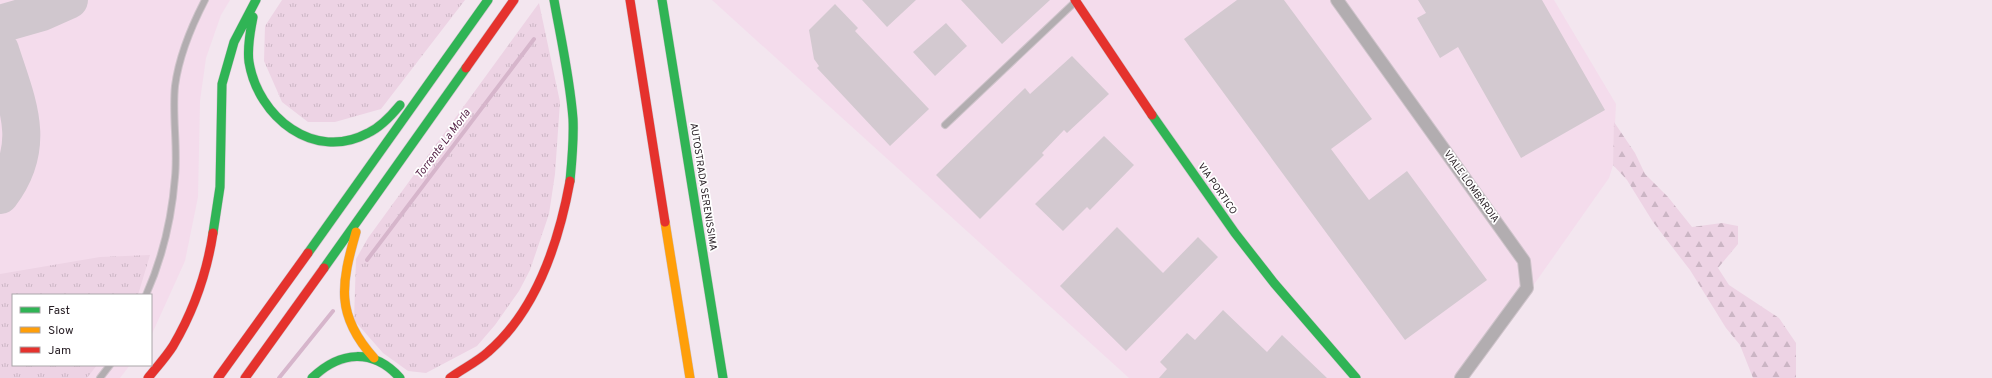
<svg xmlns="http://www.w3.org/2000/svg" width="1992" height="378" viewBox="0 0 1992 378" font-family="Overpass,sans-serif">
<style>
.built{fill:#f4dcec}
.grass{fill:url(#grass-tufts)}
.forest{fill:url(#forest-firs)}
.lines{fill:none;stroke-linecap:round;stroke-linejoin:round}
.stream{stroke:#d6b5cb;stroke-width:4}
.taxiway{stroke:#d0c7ce;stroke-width:38}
.building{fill:#d3c9d0}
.lane-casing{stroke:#cec3ca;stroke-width:8}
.street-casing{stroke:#cec3ca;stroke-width:14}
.fast-casing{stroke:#cec3ca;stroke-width:10}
.slow-casing{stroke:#cec3ca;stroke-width:10}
.jam-casing{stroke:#cec3ca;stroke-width:10}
.lane{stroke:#b2adb0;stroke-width:6}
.street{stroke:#b2adb0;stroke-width:12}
.fast{stroke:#30b455;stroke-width:9}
.slow{stroke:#ff9f0a;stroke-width:9}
.jam{stroke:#e5322d;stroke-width:9}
.labels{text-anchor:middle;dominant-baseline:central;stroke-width:3.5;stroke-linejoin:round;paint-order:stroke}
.street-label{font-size:10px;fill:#2a2127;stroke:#fff}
.water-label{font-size:11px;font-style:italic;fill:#521f44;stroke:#fff}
</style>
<defs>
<pattern id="grass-tufts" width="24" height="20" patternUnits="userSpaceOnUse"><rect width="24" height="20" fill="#edd3e4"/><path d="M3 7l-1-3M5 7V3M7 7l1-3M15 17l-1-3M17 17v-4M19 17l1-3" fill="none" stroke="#cbb5c4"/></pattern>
<pattern id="forest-firs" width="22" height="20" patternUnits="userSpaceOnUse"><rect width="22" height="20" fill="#edd3e4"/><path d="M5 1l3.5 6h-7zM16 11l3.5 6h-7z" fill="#cbb5c4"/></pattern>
</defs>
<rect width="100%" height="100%" fill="#f3e6ef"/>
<path class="built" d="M0 0H230L221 15 206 58 200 101 198 197 185 261 151 336V295H13V365H130L120 378H0Z
M712 0H1554L1616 104 1613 165 1609 178 1468 378H1129Z"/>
<path class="grass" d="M282 0H465L381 109 335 122H308L282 102 264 61 265 26Z
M539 3 560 102 555 174 549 214 530 270 519 291 495 325 477 346 426 373 408 371 383 353 354 320 356 259 368 238Z
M150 255 138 295H13V365H97L87 378H0V274L100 257Z"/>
<path class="forest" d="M1614 122 1635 153 1645 174 1668 197 1692 227 1722 223 1738 226V244L1718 268 1729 285 1779 318 1796 343V378H1753L1740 345 1726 328 1690 270 1653 222 1627 180 1613 165Z"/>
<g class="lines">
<path class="stream" d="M367 260 534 39
M279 378 333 311"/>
<path class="taxiway" d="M0 24 42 12 69 0
M0 50C17 103 38 145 0 195"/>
</g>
<path class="building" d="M862 0H916L887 27Z
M961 0H1050L1002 44Z
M1237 0H1284L1372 119 1331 149 1369 200 1407 171 1487 280 1405 340 1184 39Z
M1418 0H1542L1605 110 1521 158 1458 47 1440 58 1417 18 1426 13Z
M835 4 858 28 855 31 929 109 890 146 817 68 819 66 814 59 809 30Z
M946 23 967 46 935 76 913 52Z
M1072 56 1109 94 1067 133 1064 130 1042 153 1044 155 980 219 936 175 1025 88 1030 94Z
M1104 136 1134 165 1090 210 1087 207 1063 231 1035 204Z
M1117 227 1163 273 1198 237 1218 257 1126 351 1060 286Z
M1223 310 1267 352 1282 335 1327 378H1159L1167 369 1160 362 1187 333 1195 340Z"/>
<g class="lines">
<defs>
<path id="lane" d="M945 125 1075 2
M146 295C162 259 172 216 175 177 178 147 172 116 175 86 179 56 191 27 205 0
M100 378 110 365"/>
<path id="street" d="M1337 0 1524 261 1527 288 1461 378"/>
<path id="fast" d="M554 0C561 39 570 79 573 119 574 140 572 160 570 181
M662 0 723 378
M253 17C250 32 247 48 249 62 258 117 314 162 368 133 381 127 391 116 400 105
M1152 115 1235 233 1274 283 1356 378
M213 233 220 187 222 84 234 42 256 0
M308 253 488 0
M324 268 466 68
M312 378C340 351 373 348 400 378"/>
<path id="slow" d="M665 222 690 378
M356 232C341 284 335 315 374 358"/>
<path id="jam" d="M630 0 665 222
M1075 0 1152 115
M466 68 514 0
M148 378C156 368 166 357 173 346 193 312 207 272 213 233
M218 378 308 253
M245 378 324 268
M450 378C462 369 477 362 488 352 536 311 559 241 570 181"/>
</defs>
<use href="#lane" class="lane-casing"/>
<use href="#street" class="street-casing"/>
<use href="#fast" class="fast-casing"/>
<use href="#slow" class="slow-casing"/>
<use href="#jam" class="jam-casing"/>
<use href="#lane" class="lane"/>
<use href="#street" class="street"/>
<use href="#fast" class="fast"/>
<use href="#slow" class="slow"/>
<use href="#jam" class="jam"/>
</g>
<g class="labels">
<g class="street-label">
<text transform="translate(703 187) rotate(81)">AUTOSTRADA SERENISSIMA</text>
<text transform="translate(1471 187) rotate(54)">VIALE LOMBARDIA</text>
<text transform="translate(1217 189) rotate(55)">VIA PORTICO</text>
</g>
<g class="water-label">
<text transform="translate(443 144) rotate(-53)">Torrente La Morla</text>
</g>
</g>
<rect x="12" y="294" width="140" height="72" fill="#ffffff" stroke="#aaa6a9"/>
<rect x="20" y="307" width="20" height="6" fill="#30b455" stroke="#aaa6a9"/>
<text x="48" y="314" font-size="12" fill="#2a2127">Fast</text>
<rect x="20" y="327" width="20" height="6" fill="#ff9f0a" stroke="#aaa6a9"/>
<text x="48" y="334" font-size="12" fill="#2a2127">Slow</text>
<rect x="20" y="347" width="20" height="6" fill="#e5322d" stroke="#aaa6a9"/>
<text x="48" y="354" font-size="12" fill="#2a2127">Jam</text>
</svg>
